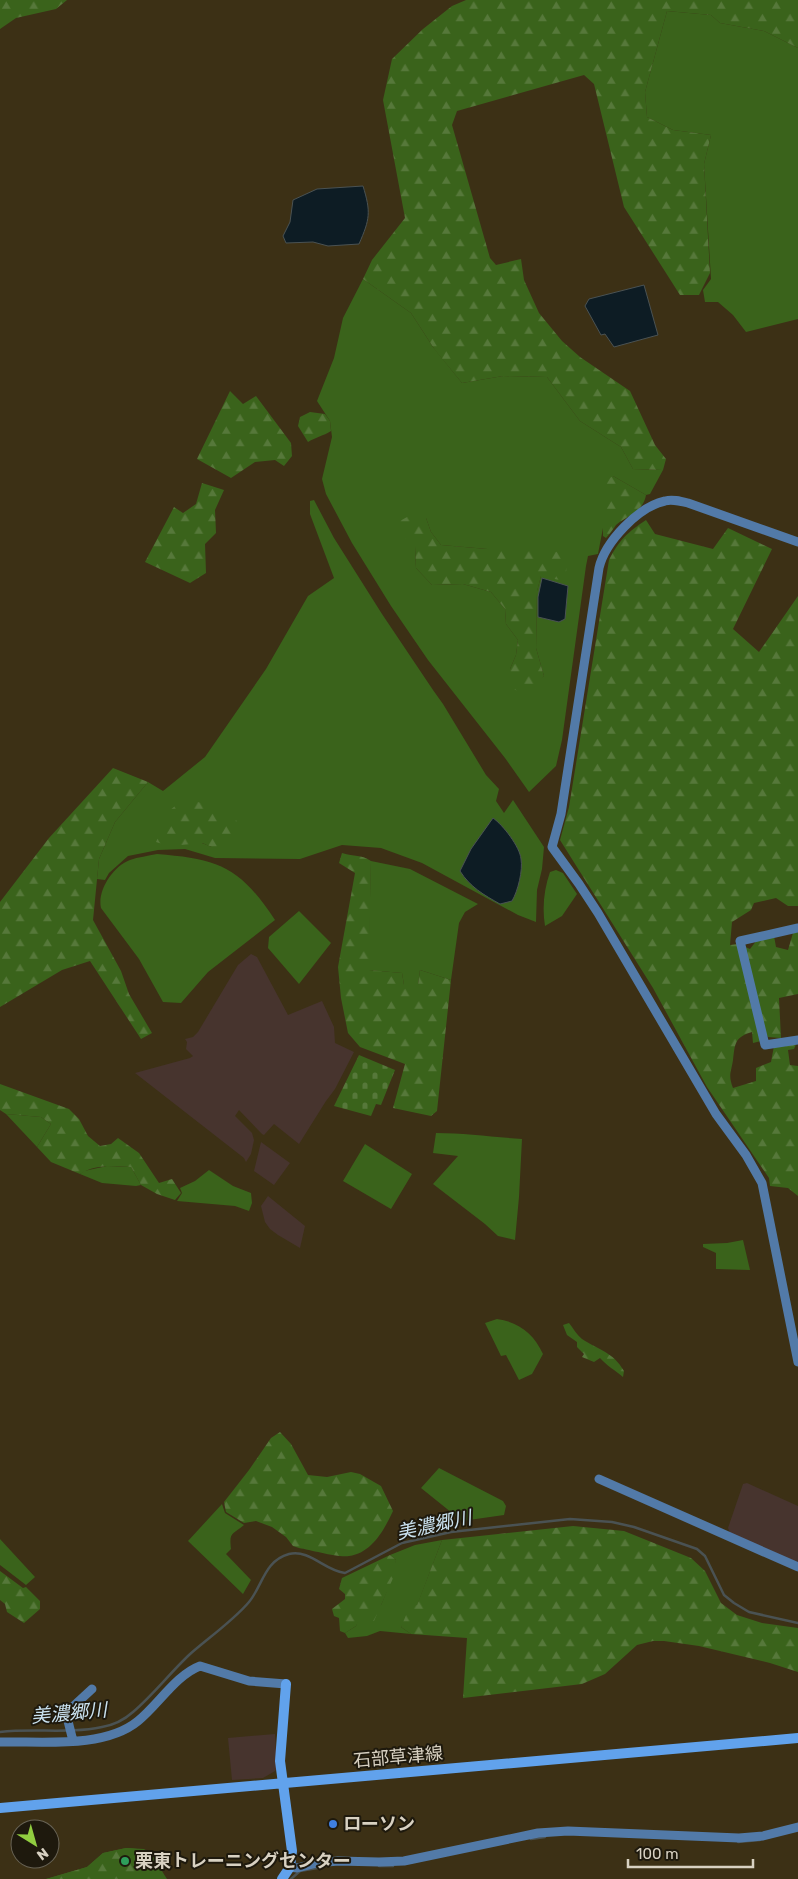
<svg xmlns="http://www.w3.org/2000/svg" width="798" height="1879" viewBox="0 0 798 1879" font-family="Rubik,'Noto Sans JP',sans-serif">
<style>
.industrial{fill:#47342e}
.green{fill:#3a631b;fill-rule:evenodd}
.forest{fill:url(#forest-firs)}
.cemetery{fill:url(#cemetery-stones)}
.water{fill:#0d1c24;stroke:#4a5253}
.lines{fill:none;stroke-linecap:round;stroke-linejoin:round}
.stream{stroke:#4a5253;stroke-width:2.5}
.street{stroke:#527aa8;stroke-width:9}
.secondary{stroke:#61a2ec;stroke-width:10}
.shop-dot{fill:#3f7fe0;stroke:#1e190d;stroke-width:2}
.leisure-dot{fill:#2e9e5b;stroke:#1e190d;stroke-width:2}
.labels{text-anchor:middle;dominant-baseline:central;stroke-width:4;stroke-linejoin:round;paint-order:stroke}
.street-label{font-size:18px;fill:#d8d1c2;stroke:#1e190d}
.poi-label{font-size:18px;font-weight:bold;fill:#d8d1c2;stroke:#1e190d;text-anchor:start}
.water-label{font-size:19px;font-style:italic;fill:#cae2f0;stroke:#1e190d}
</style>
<defs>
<pattern id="forest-firs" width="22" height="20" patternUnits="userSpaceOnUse" patternTransform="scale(1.25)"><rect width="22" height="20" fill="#3a631b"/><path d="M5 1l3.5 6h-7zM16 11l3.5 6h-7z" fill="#56783a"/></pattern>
<pattern id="cemetery-stones" width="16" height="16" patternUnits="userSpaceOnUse" patternTransform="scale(1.25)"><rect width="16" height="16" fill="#3a631b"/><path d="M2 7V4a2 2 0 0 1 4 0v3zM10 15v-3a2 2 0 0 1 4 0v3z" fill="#56783a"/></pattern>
</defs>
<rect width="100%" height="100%" fill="#3c3015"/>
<path class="industrial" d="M251 954 257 957 288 1015 322 1001 334 1027 335 1043 354 1052 335 1089 326 1101 299 1144 274 1124 264 1135 262 1134 239 1110 235 1116 252 1133 254 1140 251 1154 246 1162 244 1158 135 1073 190 1058 193 1056 186 1049 187 1042 185 1039 193 1037 198 1032 238 965Z
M261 1142 290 1163 274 1185 254 1171Z
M268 1196 305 1226 300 1248 278 1235 270 1229 265 1222 261 1206Z
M747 1483 798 1506V1563L730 1533 728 1528 743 1484Z
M275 1734 277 1768 275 1771 263 1778 232 1780 228 1738Z"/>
<path class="green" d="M667 11 711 15 720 23 764 31 798 48V319L746 332 733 315 718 302H705L703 290 711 279 704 164 711 135 673 130 647 117 645 92Z
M363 279 411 313 433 347 462 383 503 376 547 377 580 421 621 447 633 469 663 470 650 494 646 495 613 476 598 554 588 556 586 566 562 740 556 766 529 792 505 758 428 660 391 606 352 543 326 494 322 479 332 437 330 421 317 401 334 358 343 318ZM426 518 431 532 441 545 487 549 541 576 537 591 536 648 544 676 531 686 510 669 516 655 518 640 506 624 505 609 491 592 463 584 432 585 416 568 415 546Z
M314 500 334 538 382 614 433 690 443 704 486 775 499 789 496 801 504 813 513 800 544 847 542 869 537 890 536 922 518 915 422 863 381 848 342 845 300 859 215 858 185 849 158 850 128 856 109 873 105 880 97 879 99 859 115 822 148 782 163 791 205 757 266 669 308 596 334 578 310 514V501ZM162 827 212 847 203 843 157 842Z
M157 854C219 859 240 867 275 920L208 972 181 1003 163 1002 139 959 101 908C97 891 113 866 130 860 138 857 148 856 157 854Z
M371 861 410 869 478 904 465 912 459 923 451 980 420 970 418 985H404L402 973 368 970Z
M556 870 563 873 577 894 562 916 545 926C542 908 544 889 550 872Z
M299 911 331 943 299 984 268 948 269 937Z
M6 1114 41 1117 51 1124 37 1147Z
M436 1133C464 1133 493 1137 522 1139L519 1197 515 1240 498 1236 485 1224 433 1184 458 1156 433 1153Z
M365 1144 412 1174 391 1209 343 1181Z
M107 1166 131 1167 141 1185 136 1186 102 1183 80 1174 84 1171Z
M209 1170 233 1186 251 1193 252 1203 249 1211 235 1206 177 1201 182 1193 180 1188 195 1181Z
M743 1240 750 1270 716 1269V1253L703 1247V1244L727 1243Z
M497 1319C519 1322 534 1334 543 1354L532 1374 519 1380 506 1355 501 1356 485 1323Z
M439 1468 503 1501 506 1506 504 1515 462 1521 421 1488Z
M222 1504 225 1513 244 1525C232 1535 229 1532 231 1549L226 1554 251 1580 243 1594 188 1541Z
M0 1539 35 1577 26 1585 0 1565Z
M442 1540 417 1606 401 1627 411 1634 380 1631 367 1636 348 1638 345 1633 356 1626 358 1620 381 1605 386 1593 396 1560 390 1555 415 1545Z
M126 1848C155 1849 152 1856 167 1879H46L87 1867 103 1853Z"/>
<path class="forest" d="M0 0H67L56 9 16 18 0 29Z
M466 0H798V48L764 31 720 23 711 15 667 11 645 92 647 117 673 130 711 135 704 164 710 273 699 295H680L624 207 594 84 584 75 457 111 452 125 490 258 496 265 521 259 524 280 539 313 562 341 580 357 630 391 655 445 666 459 663 470 633 469 621 447 580 421 547 377 503 376 462 383 435 350 411 313 363 279 372 260 405 218 383 100 392 59 423 29 452 6Z
M230 391 243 404 256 396 291 443 292 456 284 466 275 460 255 462 231 478 197 459Z
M310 412 325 414 330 421 331 431C323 436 316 437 308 442L298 426 300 417Z
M613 476 646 495C643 512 628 515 616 525 613 529 610 534 606 538L603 536 602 482Z
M202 483 224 490 215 510 216 533 205 544 206 573 190 583 145 562 174 507 183 513 196 504Z
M414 513 426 518 431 532 441 545 487 549 565 552 567 567 564 581 541 576 537 591 536 648 544 676C538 684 530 687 523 694L512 688 510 669 516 655 518 640 506 624 505 609 491 592 463 584 432 585 416 568 415 546 395 531 400 521Z
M646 520 655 534 713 549 728 528 772 549 733 629 759 652 798 596V906H788L776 898 754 903 751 910 732 922 730 945 738 944 750 949 757 940 774 936 776 947 788 950 793 933 798 932V994L779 998 781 1038 768 1037 763 1027 761 1041 753 1043 752 1032C734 1037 735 1045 733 1060 731 1073 728 1075 733 1088L756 1081V1068L771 1062 774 1046 797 1042 794 1049 788 1050 790 1065 798 1066V1196L788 1188 770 1186 769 1178 707 1087 653 988 560 840 569 807 609 560C619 540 628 532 646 520Z
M113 768 148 782 115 822 99 859 93 920 121 971 129 994 152 1033 141 1039 90 961 62 970 0 1007V902L49 838Z
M199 802 236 820 240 827 231 846 212 847 203 843 169 846 156 842 165 814 179 803Z
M342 853C355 857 360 854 371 861L369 970 402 973 404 985H418L420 970 451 980 437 1111 431 1116 393 1108 405 1064 360 1047 348 1033 341 998 338 967 355 873 339 863Z
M0 1084 69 1109 79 1119 88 1136 100 1146 111 1144 118 1138 139 1153 159 1183 172 1179 181 1193 175 1200 157 1194 141 1185 131 1167C115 1166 94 1164 80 1174L51 1162 37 1147 51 1124 41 1117 6 1114 0 1110Z
M569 1323C573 1328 577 1335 582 1339 599 1350 613 1352 624 1371L623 1377C615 1370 607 1366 600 1358L594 1362 582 1357 584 1354 577 1347V1342L567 1335 563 1325Z
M280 1432 291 1444 308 1475 327 1477 351 1472 360 1474 381 1486 393 1511C384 1530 372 1553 349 1556 339 1558 311 1550 299 1548L293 1546 286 1537 272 1527 256 1521 244 1523 226 1512 224 1502 249 1470 271 1438Z
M573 1526 624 1531 691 1558 705 1571 721 1603 737 1615 762 1623 798 1628V1672L770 1663 699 1646 664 1641H653L637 1645 605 1674 582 1684 463 1698 467 1638 411 1634 401 1627 410 1606 417 1605 442 1540Z
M390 1555 396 1560 394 1576 374 1621 359 1620 356 1626 345 1633 340 1631 339 1618 334 1616 332 1609 345 1599V1594L339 1589 342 1578Z
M0 1571 23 1588 26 1587 40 1601V1609L24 1623 7 1612 5 1604 0 1600Z
M126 1848 144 1849 152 1854 153 1862 149 1867H142L126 1879H46L87 1867 103 1853Z"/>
<path class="cemetery" d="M359 1055 395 1070 381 1105 376 1104 371 1116 334 1106Z"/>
<path class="water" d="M363 186C371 212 370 219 359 244L328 246 313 242 286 243 283 236 290 222 293 200 317 189Z
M644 285 658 335 614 347 605 334 601 335 585 306 589 299Z
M542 578 568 586 565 619 559 622 538 617V597Z
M493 818C503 825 520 847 521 859 523 870 518 891 512 901L500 904C484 895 470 887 460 871L471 849Z"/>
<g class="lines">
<path class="stream" d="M0 1732C34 1728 69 1734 102 1727 114 1725 124 1720 133 1712 153 1695 170 1673 189 1655 207 1639 234 1620 249 1602 263 1585 264 1561 289 1554 310 1549 325 1571 345 1573L402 1543 451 1532 570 1519 612 1522 634 1527 697 1549 705 1556 724 1595 734 1603 749 1612 798 1623
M531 1839 545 1837
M738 1842 760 1840
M379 1866H393
M291 1879 300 1871 323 1867"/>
<path class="street" d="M798 542 688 503C680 501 672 499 665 501 638 507 605 542 599 568L561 814 552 847 579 884 598 913 716 1114 746 1155 762 1183 798 1362
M798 928 740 941 765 1045 798 1040
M599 1479 798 1567
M73 1741 66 1713 92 1689
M0 1742C41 1741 104 1749 138 1721 158 1705 176 1675 200 1666L249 1681 286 1684
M290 1867 297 1868 317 1863 338 1861 379 1862 404 1861 538 1833 568 1831 739 1838 763 1836 798 1827"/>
<path class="secondary" d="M0 1808 798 1738
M282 1879 290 1867 292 1851 280 1761 286 1684"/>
</g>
<circle class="shop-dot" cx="333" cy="1824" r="5"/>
<circle class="leisure-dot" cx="125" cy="1861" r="5"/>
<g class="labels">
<g class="street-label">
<text transform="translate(398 1757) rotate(-5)">石部草津線</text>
</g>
<g class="poi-label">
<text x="343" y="1824">ローソン</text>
<text x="135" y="1861">栗東トレーニングセンター</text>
</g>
<g class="water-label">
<text transform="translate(434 1525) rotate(-12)">美濃郷川</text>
<text transform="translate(69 1713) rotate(-5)">美濃郷川</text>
</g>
</g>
<g transform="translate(35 1844) rotate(143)"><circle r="24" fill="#1e190d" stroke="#686355"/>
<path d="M0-4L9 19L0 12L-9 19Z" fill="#91cd40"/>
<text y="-8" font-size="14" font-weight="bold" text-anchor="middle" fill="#d8d1c2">N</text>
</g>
<path d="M628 1859v8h125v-8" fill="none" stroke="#d8d1c2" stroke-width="2.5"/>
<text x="636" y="1859" font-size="15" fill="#d8d1c2" stroke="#1e190d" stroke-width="4" paint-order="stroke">100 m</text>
</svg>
